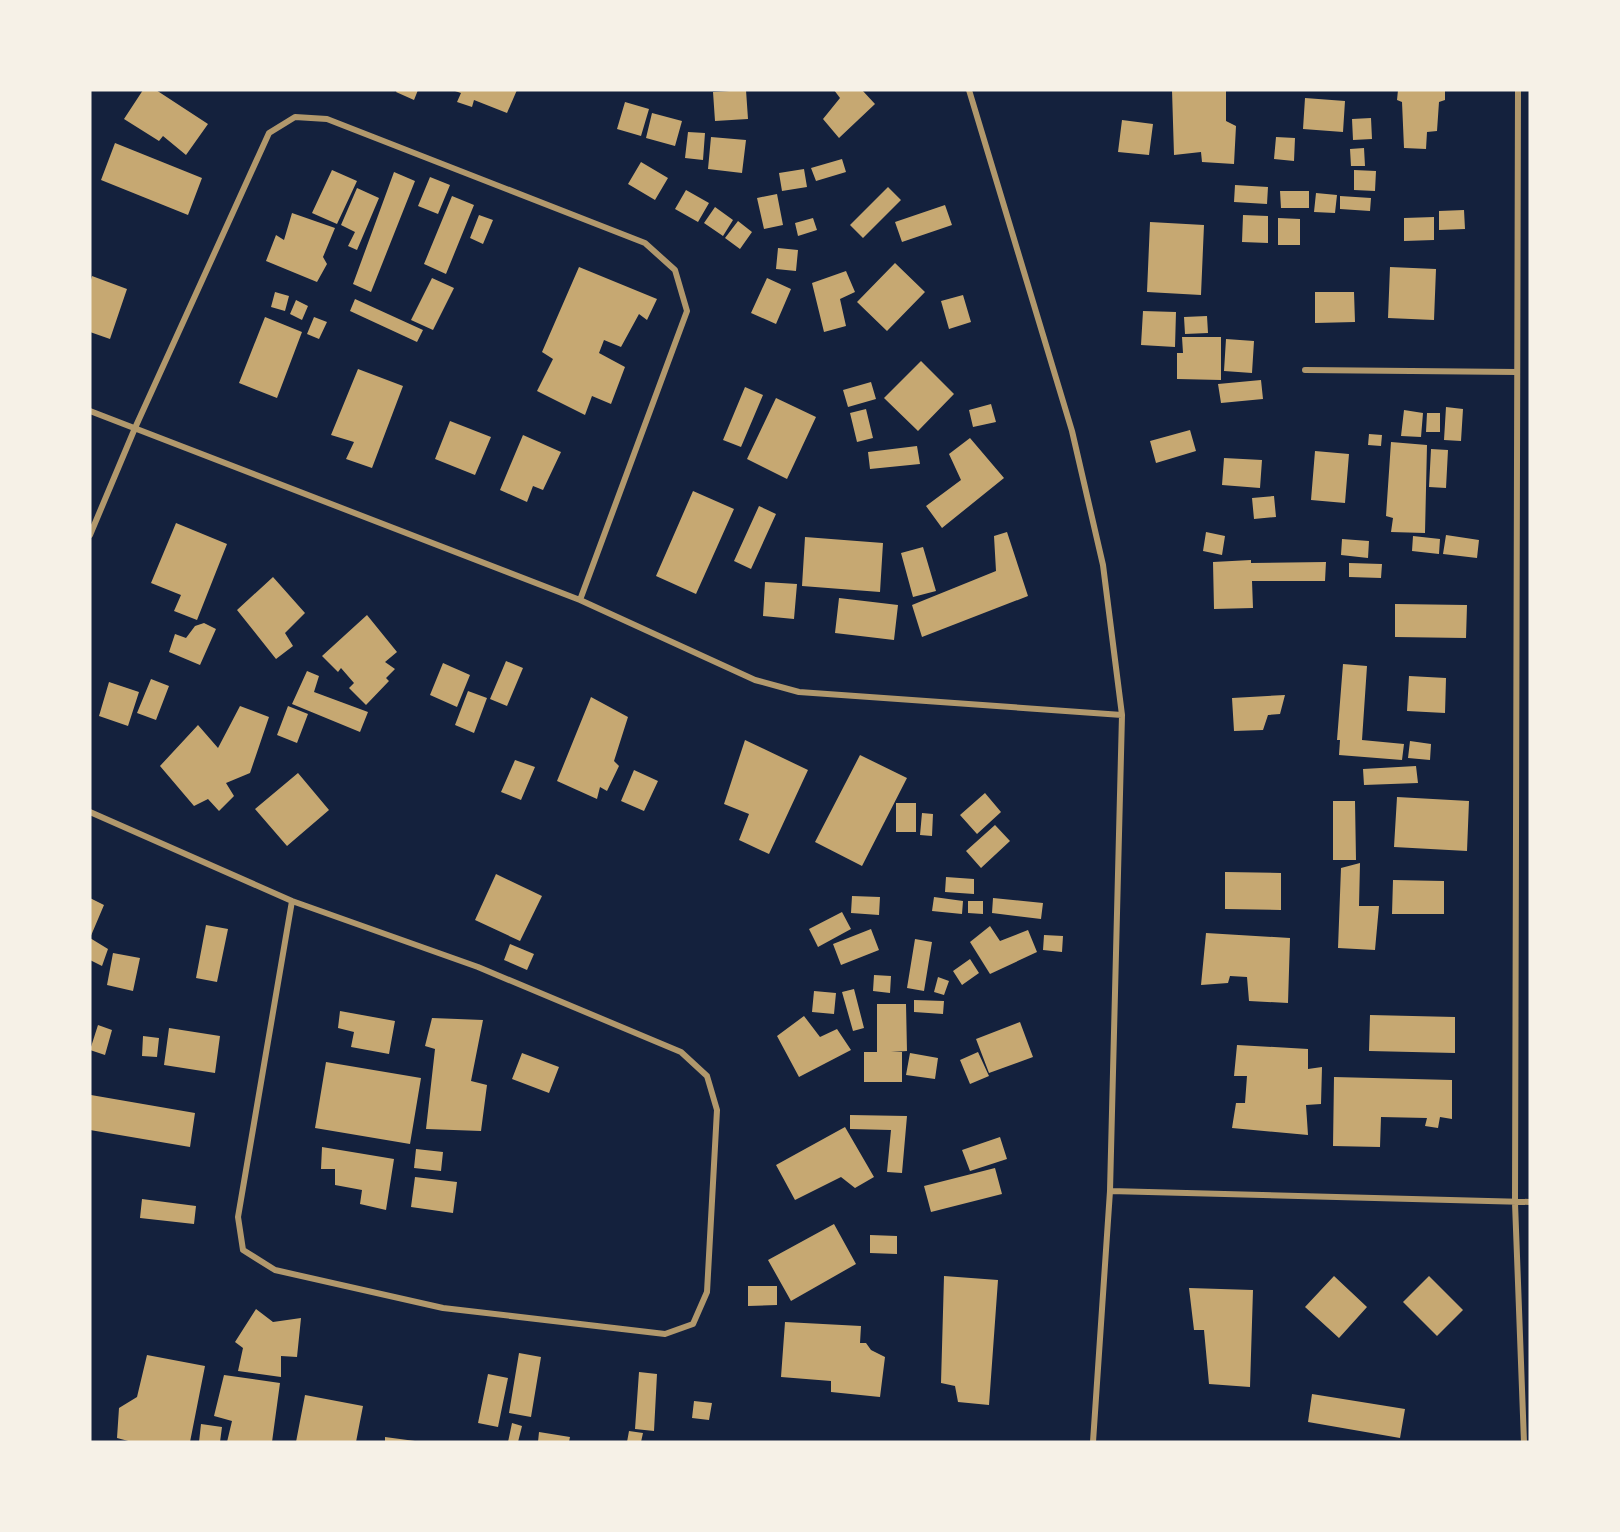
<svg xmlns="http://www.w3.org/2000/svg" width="1620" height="1532" viewBox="0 0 1620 1532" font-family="'Space Grotesk',sans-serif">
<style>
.building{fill:#c6a872}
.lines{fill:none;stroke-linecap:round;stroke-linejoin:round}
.minor{stroke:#b1986c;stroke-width:6}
</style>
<rect width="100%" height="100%" fill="#14213d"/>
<path class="building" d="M143 90H156L208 124 186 155 163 136 159 141 124 119Z
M397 90H418L414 100 396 92Z
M452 90H517L507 113 474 100 472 107 457 102 461 93Z
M746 90 748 119 715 121 713 92Z
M834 90H862L875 104 839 138 823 119 840 98Z
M1172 90H1226V121L1236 126 1234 164 1202 162 1201 152 1174 155Z
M1398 90H1445V100L1439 102 1437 131 1427 132 1426 149 1404 148 1402 102 1397 100Z
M1305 98 1345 101 1343 132 1303 129Z
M625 102 649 109 641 136 617 129Z
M652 113 682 121 675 146 646 138Z
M1371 118 1372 139 1353 140 1352 119Z
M1122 120 1153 124 1149 155 1118 152Z
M688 132 705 133 703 160 685 158Z
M711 137 746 140 742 173 708 169Z
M1276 137 1295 138 1294 161 1274 159Z
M115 143 202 178 188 215 101 180Z
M1364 148 1365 166H1351L1350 149Z
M842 159 846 172 816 181 811 168Z
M641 162 668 178 655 200 628 184Z
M804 169 807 187 782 191 779 173Z
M332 170 357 181 337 224 312 213Z
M1354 170 1376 171 1375 191 1354 190Z
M394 172 415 181 371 292 353 284Z
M430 177 450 185 438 214 418 206Z
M1235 185 1268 187 1267 204 1234 202Z
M888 187 901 200 863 238 850 225Z
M357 188 379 198 357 250 348 246 355 232 341 225Z
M686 190 709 203 698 222 675 209Z
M1280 191H1309V208H1281Z
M1316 193 1337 195 1335 213 1314 212Z
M777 194 783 225 764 229 757 198Z
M452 196 474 205 446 274 424 264Z
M1340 196 1371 198 1370 211 1340 209Z
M945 205 952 225 902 242 895 222Z
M715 207 733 220 723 236 704 223Z
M1464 210 1465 229 1439 230V211Z
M292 213 335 228 323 257 327 264 317 282 266 261 276 235 284 240Z
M479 215 493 220 483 244 470 238Z
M1243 215 1268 216V243L1242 242Z
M1434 217V240L1404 241V218Z
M813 218 817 230 798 236 795 223Z
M1278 218 1300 219V245H1278Z
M738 221 752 232 740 249 725 238Z
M1150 222 1204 225 1201 295 1147 292Z
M778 248 798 250 796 271 776 269Z
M895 263 925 292 887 331 857 302Z
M579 267 657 299 647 320 639 314 621 347 604 340 599 353 625 367 611 404 592 396 585 415 537 391 553 359 542 352Z
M1390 267 1436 269 1434 320 1388 318Z
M846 271 855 292 840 299 846 326 824 332 812 283Z
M92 276 127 289 110 339 90 332V283Z
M432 278 454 288 433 330 411 320Z
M767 278 791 289 776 324 751 313Z
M275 292 289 296 285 311 271 307Z
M1315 292H1354L1355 322 1315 323Z
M963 295 971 322 949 329 941 301Z
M355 299 423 330 417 342 350 311Z
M296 300 308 306 302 320 290 314Z
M1143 311 1176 312 1175 347 1141 345Z
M1207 316 1208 333 1185 334 1184 317Z
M265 317 302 332 277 398 239 383Z
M314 317 327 322 319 339 307 334Z
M1182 337H1221V380L1177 379V353H1183Z
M1226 339 1254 341 1252 373 1224 371Z
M921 361 954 394 918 431 884 398Z
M358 369 403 386 372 468 346 459 354 442 331 435Z
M1261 380 1263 399 1221 403 1218 384Z
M871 382 876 399 848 407 843 390Z
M745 387 763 395 741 447 723 440Z
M776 398 816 417 787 479 747 459Z
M991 404 996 422 973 427 969 410Z
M1446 407 1463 409 1461 441 1444 440Z
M866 409 873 438 857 442 850 413Z
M1404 410 1423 413 1421 437 1401 436Z
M1427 413H1440V432H1426Z
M450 421 491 437 475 475 435 459Z
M1190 430 1196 451 1156 463 1150 441Z
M1369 434 1382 435 1381 446 1368 445Z
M523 435 561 452 543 490 533 486 527 502 500 490Z
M970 438 1004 478 942 528 926 506 961 480 949 454Z
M1391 442 1427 445 1425 533 1391 532 1393 518 1386 516Z
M917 446 920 464 870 469 868 452Z
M1431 449 1448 450 1446 488 1429 487Z
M1315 451 1349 454 1345 503 1311 500Z
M1224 458 1262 460 1260 488 1222 485Z
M693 491 734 509 696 594 656 576Z
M1274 496 1276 517 1254 519 1252 498Z
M759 506 776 514 751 569 734 561Z
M176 523 227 544 197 620 174 611 181 595 151 583Z
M1007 532 1028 596 922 637 912 605 996 571 994 536Z
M1206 532 1225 536 1222 555 1203 551Z
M1446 535 1479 540 1477 558 1443 554Z
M1413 536 1440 539 1439 554 1412 551Z
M805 537 883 543 880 592 802 586Z
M1342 539 1369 541 1368 558 1341 555Z
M923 547 936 591 913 597 901 553Z
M1251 560V563L1326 562 1325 581H1252L1253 608 1214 609 1213 562Z
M1349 563 1382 564 1381 578 1349 577Z
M273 577 305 613 285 633 293 646 276 659 237 610Z
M765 582 797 584 794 619 763 616Z
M839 598 898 605 894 640 835 633Z
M1395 604 1467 605 1466 638 1395 637Z
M367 615 397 652 385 662 395 669 386 678 389 681 366 705 349 688 354 683 341 668 338 672 322 656Z
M204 623 216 629 200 665 169 652 175 634 186 638 195 626Z
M506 661 523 668 507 706 490 699Z
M443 663 470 675 457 707 430 695Z
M1343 664 1367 666 1362 740 1404 744 1402 760 1339 755 1340 740H1337Z
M307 671 319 676 314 692 368 712 360 732 292 704Z
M1409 676 1446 678 1445 713 1407 711Z
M151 679 169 686 156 720 137 713Z
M109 682 139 692 128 726 99 716Z
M468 691 487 698 474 733 455 725Z
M1285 695 1280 714 1268 715 1263 730 1234 731 1232 698Z
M591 697 628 717 614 761 619 766 607 791 600 787 597 799 557 781Z
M240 706 269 717 250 773 226 783 234 796 219 811 208 799 194 806 160 766 198 725 218 748Z
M288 706 308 714 297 743 277 735Z
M745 740 808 770 769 854 739 840 749 814 724 804Z
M1410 741 1431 744 1430 760 1408 758Z
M860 755 907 778 862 866 815 842Z
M515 760 535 767 521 800 501 792Z
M1416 766 1418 783 1364 785 1363 769Z
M634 770 658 781 644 811 621 801Z
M298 773 329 810 287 846 255 809Z
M985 793 1001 812 977 834 960 815Z
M1397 797 1469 801 1467 851 1394 847Z
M1333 801H1355L1356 860H1333Z
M896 803H916V832H896Z
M922 813 933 814 932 836 920 835Z
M995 825 1010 841 981 868 966 851Z
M1360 863 1359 906H1379L1375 950 1338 948 1341 868Z
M1225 872 1281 873V910L1225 909Z
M496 874 542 896 520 941 475 920Z
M946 877 974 879V894L945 892Z
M1393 880 1444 881V914H1392Z
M852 896 880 897 879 915 851 913Z
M934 897 963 901 962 914 932 911Z
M90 898 104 905 90 938Z
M993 898 1043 903 1041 919 992 913Z
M968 901H983V914L968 913Z
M842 912 851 929 818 947 809 929Z
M206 925 228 929 217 982 196 978Z
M990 926 1000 941 1028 930 1037 952 990 974 970 942Z
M871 929 879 950 841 965 833 944Z
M1206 933 1290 938 1288 1003 1249 1001 1247 977 1230 976 1228 983 1201 985Z
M1044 935 1063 936 1062 952 1043 950Z
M90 938 108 949 102 966 90 960Z
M915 939 932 942 924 991 907 988Z
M510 944 534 954 527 970 504 960Z
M113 953 140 958 133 991 107 985Z
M970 959 979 973 962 985 953 971Z
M874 975 891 976 890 993 873 991Z
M938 977 949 981 944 995 934 992Z
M854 989 864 1028 853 1031 842 992Z
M814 991 836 993 834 1014 812 1012Z
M914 1000 944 1001 943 1014 914 1012Z
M877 1004H906L907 1051 891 1052H902V1082H864V1052H877Z
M340 1011 395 1021 389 1054 351 1047 354 1032 338 1028Z
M1370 1015 1455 1017V1053L1369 1051Z
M804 1016 820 1037 837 1029 851 1050 799 1077 777 1036Z
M432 1018 483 1020 471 1081 487 1085 481 1131 426 1129 435 1049 425 1046Z
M1020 1022 1033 1057 989 1073 976 1039Z
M98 1025 112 1030 105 1055 90 1050Z
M169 1028 220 1036 215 1073 164 1065Z
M143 1036 159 1038 157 1057 142 1056Z
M1237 1045 1308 1049V1069L1322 1067 1321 1104 1306 1105 1308 1135 1232 1128 1236 1103H1245L1247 1076H1234Z
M978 1052 989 1076 970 1084 960 1060Z
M522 1053 559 1067 549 1093 512 1079Z
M910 1053 938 1058 935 1079 906 1075Z
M326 1062 421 1078 410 1144 315 1128Z
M1334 1077 1452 1080V1119L1440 1117 1438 1128 1425 1126 1427 1118 1381 1117 1380 1147 1333 1146Z
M91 1095 195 1113 190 1147 90 1130Z
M850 1115 907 1116 902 1173 887 1172 891 1130 850 1129Z
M845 1127 874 1177 855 1188 841 1177 795 1200 776 1165Z
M1000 1137 1007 1159 970 1171 962 1150Z
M322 1147 394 1159 386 1210 360 1204 362 1190 335 1185V1169H321Z
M416 1149 443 1152 441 1171 414 1168Z
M995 1168 1002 1194 931 1212 924 1186Z
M415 1177 457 1182 453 1213 411 1207Z
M142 1199 196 1206 194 1224 140 1218Z
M834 1224 856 1264 791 1301 768 1260Z
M870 1235 897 1236V1254L870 1253Z
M944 1276 998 1280 989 1405 958 1402 955 1386 941 1383Z
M1334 1276 1367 1307 1339 1338 1305 1307Z
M1429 1276 1463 1310 1437 1336 1403 1302Z
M748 1286H777V1305L748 1306Z
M1189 1288 1253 1290 1250 1387 1209 1384 1204 1330H1194Z
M256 1309 273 1322 301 1318 297 1357 281 1356V1377L238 1371 243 1348 235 1342Z
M785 1322 861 1326 860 1343H866L871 1350 885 1357 880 1397 831 1392V1381L781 1377Z
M519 1353 541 1357 531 1417 509 1413Z
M147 1355 205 1366 190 1442H132L117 1438 119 1408 137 1397Z
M639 1372 657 1374 654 1431 635 1429Z
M488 1374 508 1378 498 1427 478 1423Z
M224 1375 280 1383 272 1442H227L232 1421 214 1416Z
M1312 1394 1405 1409 1400 1438 1308 1422Z
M305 1395 363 1406 356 1442H296Z
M694 1401 712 1403 709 1420 692 1418Z
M512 1423 522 1426 518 1442H508Z
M201 1424 222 1427 220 1442H199Z
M629 1431 643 1433 641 1442H627Z
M539 1432 570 1437 569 1442H538Z
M385 1437 415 1441V1442H385Z"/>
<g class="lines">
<path class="minor" d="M969 90 1072 431 1103 565 1122 715 1110 1191 1093 1442
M1518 90 1515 1203 1524 1442
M1305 370 1517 372
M90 411 580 600 755 680 799 692 1122 715
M90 535 135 428 269 133 295 117 327 119 645 243 675 270 687 311 580 600
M90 812 292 901 478 967 681 1052 707 1076 717 1110 707 1292 693 1324 665 1334 443 1308 275 1270 243 1250 238 1217 292 901
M1110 1191 1530 1202"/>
</g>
<rect width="1620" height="1532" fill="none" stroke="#f6f1e7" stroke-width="183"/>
</svg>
